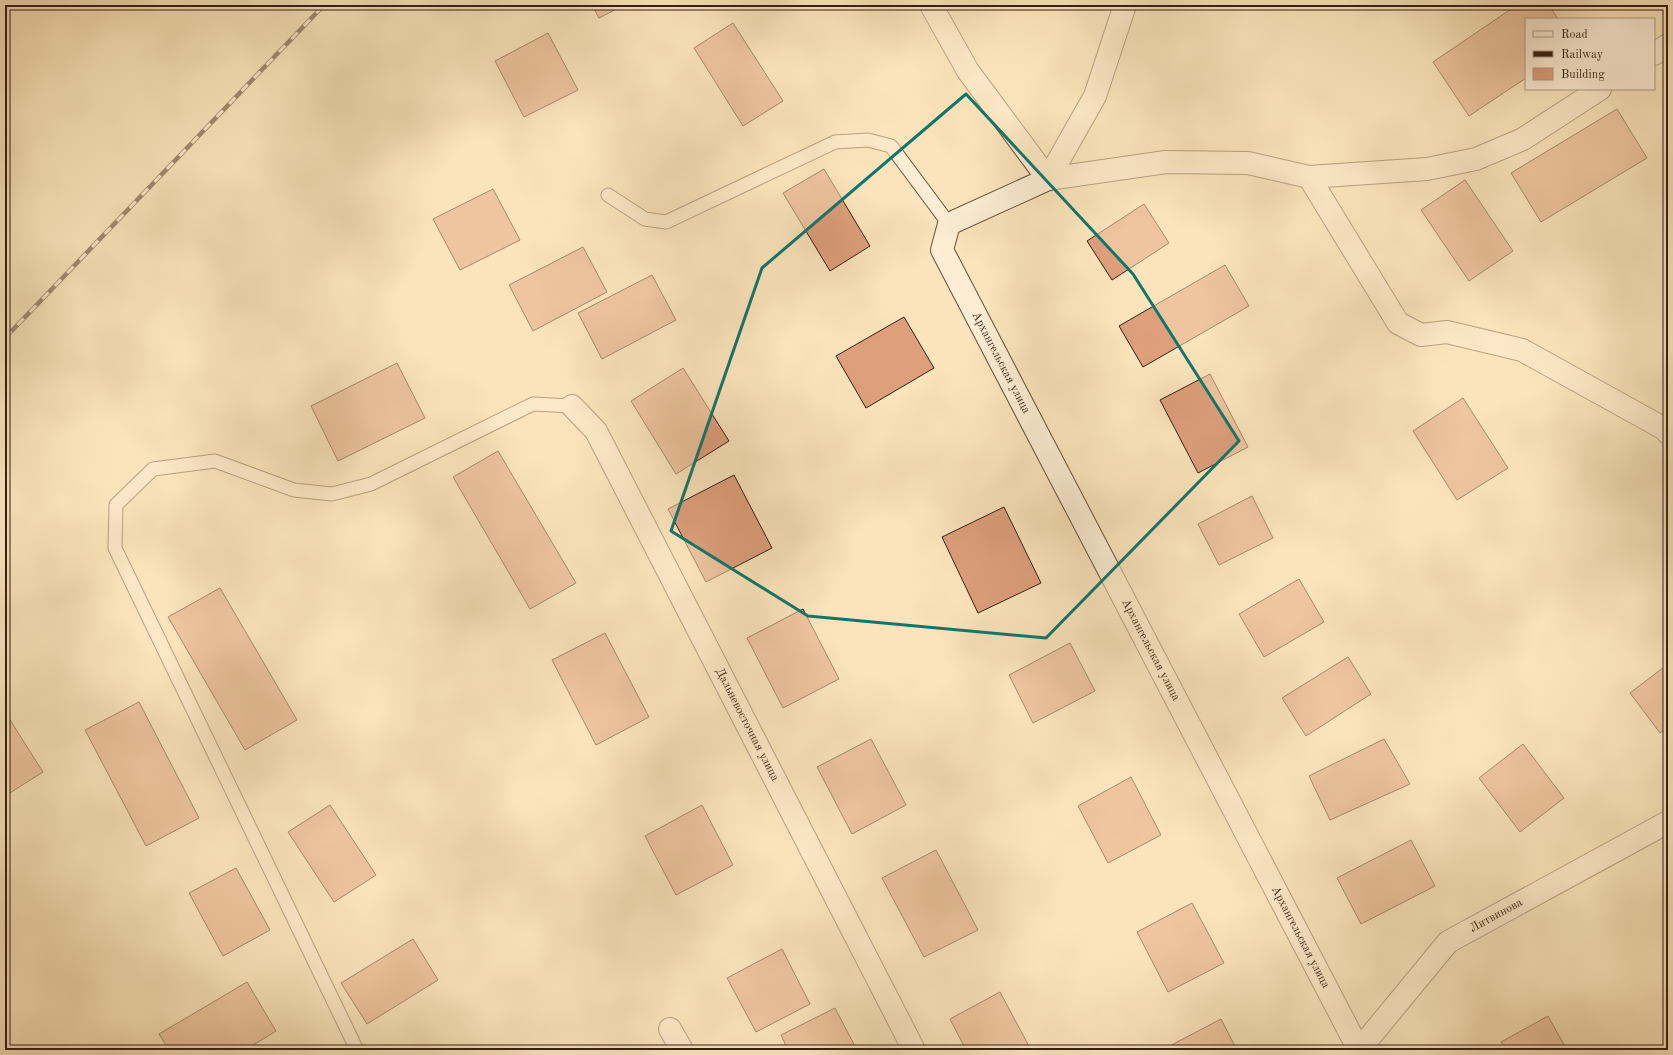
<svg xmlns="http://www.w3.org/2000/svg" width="1673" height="1055" viewBox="0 0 1673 1055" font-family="'Old Standard TT',serif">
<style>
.building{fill:#dd9f7c;stroke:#341f13}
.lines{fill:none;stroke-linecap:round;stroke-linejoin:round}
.lane-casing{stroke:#66503d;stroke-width:15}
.street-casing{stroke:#66503d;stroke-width:24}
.lane{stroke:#fcedd3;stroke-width:13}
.street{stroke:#fcedd3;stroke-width:22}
.rail-casing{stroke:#341f13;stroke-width:4.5}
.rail{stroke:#fcedd3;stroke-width:3;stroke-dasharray:9;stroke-linecap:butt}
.marked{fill:none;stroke:#0f766e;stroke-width:3;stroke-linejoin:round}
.labels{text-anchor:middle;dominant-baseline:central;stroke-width:3.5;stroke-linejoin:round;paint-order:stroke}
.street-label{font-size:12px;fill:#341f13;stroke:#fcedd3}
</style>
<rect width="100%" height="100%" fill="#fbe4bb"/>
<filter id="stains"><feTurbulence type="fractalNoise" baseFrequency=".005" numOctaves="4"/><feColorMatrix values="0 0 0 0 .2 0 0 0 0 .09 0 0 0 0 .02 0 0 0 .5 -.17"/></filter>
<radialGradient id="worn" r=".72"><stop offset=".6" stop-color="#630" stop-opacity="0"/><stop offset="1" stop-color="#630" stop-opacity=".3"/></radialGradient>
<path class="building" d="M592 5H624L599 18Z
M1517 5H1549L1558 19H1526V78L1469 116 1433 62Z
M733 23 783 101 743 126 694 48Z
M548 33 578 90 524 117 495 61Z
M1617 109 1647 158 1541 222 1511 173Z
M824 169 870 246 830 271 783 193Z
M1465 180 1513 251 1469 281 1421 210Z
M493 189 520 240 460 270 433 219Z
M1144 204 1169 243 1112 280 1087 241Z
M583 247 607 292 533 331 509 285Z
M1225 265 1249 306 1143 367 1119 326Z
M652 275 676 320 602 359 578 313Z
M904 317 934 368 866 408 836 356Z
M397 363 425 418 338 461 311 406Z
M683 368 729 441 676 474 631 401Z
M1210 374 1248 447 1198 473 1160 400Z
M1463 398 1508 468 1457 500 1413 431Z
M498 451 576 583 530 609 453 477Z
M734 475 772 548 706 582 668 509Z
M1252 496 1273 538 1219 565 1198 524Z
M1004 507 1041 583 978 613 942 537Z
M1299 579 1324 622 1264 657 1239 614Z
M220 588 297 720 245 750 168 617Z
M803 609 839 679 783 708 747 638Z
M605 633 649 717 596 745 552 660Z
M1070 643 1095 691 1033 723 1009 675Z
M1348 657 1371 694 1306 736 1282 698Z
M1668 664V727L1660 733 1630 693Z
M139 702 199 818 146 846 85 730Z
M5 712 43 772 5 796Z
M871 739 906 805 852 834 817 767Z
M1384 739 1410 784 1330 820 1309 776Z
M1523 744 1564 798 1520 832 1479 778Z
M1131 777 1161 835 1108 863 1078 806Z
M330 805 376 875 334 902 288 832Z
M702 805 733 865 676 895 645 836Z
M1411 840 1435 886 1361 924 1337 878Z
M936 850 978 930 924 957 882 878Z
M236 868 270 930 223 956 189 893Z
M1192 903 1224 963 1168 992 1137 932Z
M413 939 438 980 367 1024 341 983Z
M782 949 810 1004 756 1032 727 978Z
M247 982 276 1031 245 1050H169L159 1034Z
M1000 992 1031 1050H966L950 1019Z
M835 1008 857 1050H788L781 1035Z
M1548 1016 1567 1050H1505L1501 1042Z
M1221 1019 1237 1050H1162Z"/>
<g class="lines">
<defs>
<path id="lane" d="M608 195 645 219 666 222 835 142 868 140 891 146 949 224
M357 1050 115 548 116 505 153 469 215 461 294 490 332 494 371 484 533 404 572 406"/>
<g id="street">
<path d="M931 5 968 71 1048 179 1166 162 1248 163 1309 177 1398 323 1421 335 1447 332 1522 350 1663 428 1668 433"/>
<path id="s1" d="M1125 5 1095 96 1048 179 949 224 942 250 1359 1050"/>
<path d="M1654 54 1668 45"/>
<path d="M1309 177 1427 169 1476 159 1523 139 1600 89"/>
<path id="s2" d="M572 406 596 431 914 1050"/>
<path d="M670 1029 682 1050"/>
<path id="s3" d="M1359 1050 1448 942 1668 822"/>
</g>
</defs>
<use href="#lane" class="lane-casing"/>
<use href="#street" class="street-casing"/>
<use href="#lane" class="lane"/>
<use href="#street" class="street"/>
<defs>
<path id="rail" d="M5 338 324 5"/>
</defs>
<use href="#rail" class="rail-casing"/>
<use href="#rail" class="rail"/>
</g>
<path d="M0 0H1673V1055H0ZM966 94 1133 274 1239 441 1046 638 808 616 671 531 762 268Z" fill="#fbe4bb" fill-opacity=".55" fill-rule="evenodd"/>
<path class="marked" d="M966 94 1133 274 1239 441 1046 638 808 616 671 531 762 268Z"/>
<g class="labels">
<g class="street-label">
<text stroke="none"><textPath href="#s1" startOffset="454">Архангельская улица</textPath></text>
<text stroke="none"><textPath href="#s1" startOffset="778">Архангельская улица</textPath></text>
<text stroke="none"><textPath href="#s2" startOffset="365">Дальневосточная улица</textPath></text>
<text stroke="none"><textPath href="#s3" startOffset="195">Литвинова</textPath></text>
<text stroke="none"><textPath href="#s1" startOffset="1102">Архангельская улица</textPath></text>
</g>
</g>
<rect width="1673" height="1055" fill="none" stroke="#fbe4bb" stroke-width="20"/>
<rect x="6" y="6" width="1661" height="1043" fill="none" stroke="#341f13" stroke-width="2"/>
<rect x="10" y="10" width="1653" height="1035" fill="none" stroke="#341f13"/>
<rect x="1525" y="18" width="130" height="72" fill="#fcedd3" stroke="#ac9b86"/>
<rect x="1533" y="31" width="20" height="6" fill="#fcedd3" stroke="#ac9b86"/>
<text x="1561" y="38" font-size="12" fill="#341f13">Road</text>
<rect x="1533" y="51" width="20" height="6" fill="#341f13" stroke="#ac9b86"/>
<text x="1561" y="58" font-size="12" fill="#341f13">Railway</text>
<rect x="1533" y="68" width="20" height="12" fill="#dd9f7c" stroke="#ac9b86"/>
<text x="1561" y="78" font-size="12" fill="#341f13">Building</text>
<rect width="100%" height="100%" filter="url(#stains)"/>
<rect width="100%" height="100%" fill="url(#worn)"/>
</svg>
